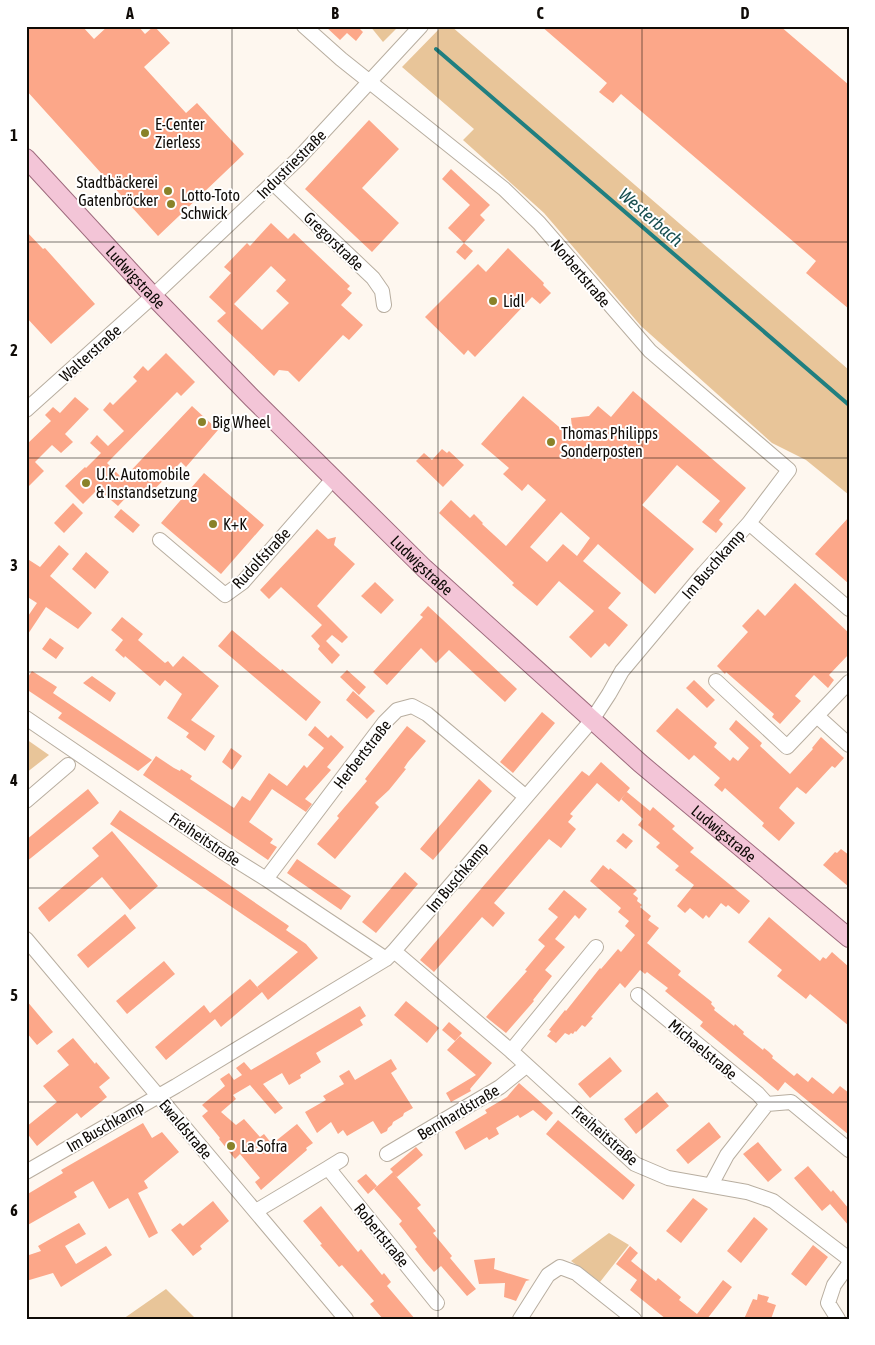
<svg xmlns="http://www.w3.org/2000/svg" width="875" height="1345" viewBox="0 0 875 1345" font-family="'Asap Condensed',sans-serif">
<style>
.green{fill:#e8c599}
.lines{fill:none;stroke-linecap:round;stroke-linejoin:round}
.stream{stroke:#207f80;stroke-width:4}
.building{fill:#fca789;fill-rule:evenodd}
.minor-casing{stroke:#b8aea0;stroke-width:16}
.major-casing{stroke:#9e6b7d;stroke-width:20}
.minor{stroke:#fff;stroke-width:14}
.major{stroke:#f3c5d7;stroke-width:18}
.grid{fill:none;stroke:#0f0b07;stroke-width:1;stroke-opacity:0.55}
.poi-dot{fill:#898229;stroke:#fff;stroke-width:2}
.labels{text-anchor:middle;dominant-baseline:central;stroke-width:4;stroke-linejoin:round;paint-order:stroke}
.poi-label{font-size:16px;fill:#0f0b07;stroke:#fff;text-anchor:start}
.street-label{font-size:16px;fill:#0f0b07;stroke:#fff}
.water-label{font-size:18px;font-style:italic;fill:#184f50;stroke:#fff}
.neatline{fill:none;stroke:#0f0b07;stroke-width:2}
.grid-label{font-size:16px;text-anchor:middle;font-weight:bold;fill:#0f0b07}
</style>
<rect width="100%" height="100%" fill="#fef7ef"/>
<path class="green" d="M370 26H399L383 42Z
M442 26H451L849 370V495L806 460 772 443 641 326 544 213 463 140 474 129 402 67Z
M26 739 49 755 26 773Z
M609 1233 629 1245 600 1282 571 1261Z
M166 1289 196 1319H123Z"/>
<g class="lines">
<path class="stream" d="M436 49 849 405"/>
</g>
<path class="building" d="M26 26H82L94 39 108 26H138L145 34 154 26 170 43 144 67 186 113 197 103 244 154 158 236 26 90Z
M325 26H357L363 32 356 41 347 33 340 40Z
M541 26H780L849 85V309L806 273 816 261 621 94 613 103 604 96 599 92 607 83Z
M369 120 399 149 362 188 399 223 372 252 305 189Z
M451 169 490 205 480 215 485 220 464 243 448 228 470 205 442 179Z
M271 223 288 239 294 233 350 286 347 289 352 293 341 305 363 325 349 340 343 335 299 382 288 371 279 370 274 376 245 348 217 321 226 313 209 297 231 273 224 267 247 243 250 246ZM271 266 286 280 276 291 289 303 262 330 234 304Z
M26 231 43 249 45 248 95 304 51 344 26 317Z
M464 243 473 251 465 260 456 252Z
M508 248 544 283 543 285 551 293 540 304 532 297 475 357 468 350 464 355 425 317 478 264 486 272Z
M166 353 195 382 181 396 177 392 107 463 123 479 192 406 218 430 186 467 181 462 145 499 134 489 118 506 98 489 83 504 65 486 85 467 86 468 101 453 90 443 97 435 108 446 124 431 103 410 110 402 113 405 137 381 133 377 143 366 148 371Z
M633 391 746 488 719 520 723 524 716 533 702 522 720 501 677 465 642 505 694 549 655 594 598 544 583 561 621 593 608 608 628 625 609 647 605 643 591 658 569 637 594 611 559 581 537 606 512 585 514 583 439 513 451 500 470 518 474 514 483 523 482 524 506 546 546 500 528 484 522 491 503 474 509 468 481 444 523 396 573 439 571 418 589 416 598 406 611 417ZM561 512 590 538 577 556 563 544 547 562 530 547Z
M75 397 89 409 65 434 73 442 61 453 52 445 35 462 44 471 26 489V445L51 421 45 415 53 407 60 413Z
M442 449 447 453 449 451 464 465 443 487 416 461 424 453 432 460Z
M204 473 264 525 221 574 161 523Z
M73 503 83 513 64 533 54 523Z
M121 509 140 525 133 533 114 517Z
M849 517V584L815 554Z
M317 529 328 539 336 537 334 545 355 564 317 606 348 637 342 643 332 635 326 641 340 655 332 664 318 649 320 646 311 636 322 625 281 587 269 599 260 590Z
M59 545 69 554 50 576 92 613 78 629 46 607 26 637V619L37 603 26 596V558L40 567Z
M86 552 109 572 95 589 72 569Z
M375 582 394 600 381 614 361 596Z
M795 583 849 633V654L829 675 834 680 828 688 814 675 795 696 801 701 780 724 772 717 774 714 726 672 725 674 717 666 748 632 742 626 758 609 765 616Z
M428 606 517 689 505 702 449 650 436 663 421 648 387 685 373 672 423 617 420 615Z
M122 617 143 634 138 640 165 663 168 661 173 667 183 656 219 686 191 720 215 736 205 751 186 737 189 733 167 718 182 694 165 680 160 686 125 656 124 658 115 650 123 640 111 630Z
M232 630 281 671 282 669 321 702 306 721 218 646Z
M50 638 64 648 56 659 42 649Z
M347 670 366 687 359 695 340 677Z
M32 671 57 687 53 693 152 760 138 771 58 718 62 713 26 689V680Z
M92 676 116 693 110 702 83 683Z
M694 680 715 700 707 708 686 688Z
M353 691 375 711 367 719 346 700Z
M677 708 717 743 714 747 730 761 733 757 738 761 749 748 729 729 736 720 762 743 760 746 790 774 813 749 812 748 821 737 844 758 835 768 832 766 806 794 797 787 781 805 779 808 795 823 779 841 762 826 764 823 725 788 722 792 714 785 720 778 694 755 689 760 656 731Z
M542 712 555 723 513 773 500 762Z
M315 726 328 738 331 735 344 747 327 767 331 770 305 799 312 804 306 812 272 789 249 822 273 839 270 843 277 847 268 860 143 775 156 756 174 768 180 771 181 769 192 776 190 779 234 808 242 796 250 801 269 773 287 786 304 765 307 768 324 748 308 735Z
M407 726 426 741 408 762 404 768 406 769 389 790 375 803 379 807 335 859 317 844 339 818 337 816 367 781 365 779Z
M231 748 242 756 232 770 222 762Z
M601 762 630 788 619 802 597 783 570 814 573 816 568 822 576 829 561 848 549 839 494 903 505 913 493 927 482 917 434 972 420 960 582 771 589 776Z
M479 779 492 791 433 860 420 849Z
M88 789 99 803 26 862V840Z
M627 792 650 811 653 807 675 826 672 829 694 848 690 852 750 901 739 914 728 905 726 907 721 903 709 918 706 915 703 919 690 908 685 913 677 906 694 885 675 870 679 866 656 847 660 843 638 825 643 819 621 799Z
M120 810 289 926 286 930 306 944 318 958 268 1000 262 992 221 1027 215 1019 166 1060 155 1047 204 1005 210 1013 250 979 260 990 257 987 298 952 110 824Z
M112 831 158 886 130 910 102 877 49 922 38 908 99 856 92 848Z
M623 833 633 841 626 849 616 841Z
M841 849 849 855V887L823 865 835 852 837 853Z
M297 859 351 896 341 910 287 873Z
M603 865 609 870 610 868 637 890 633 894 638 898 637 901 642 905 640 907 651 916 648 920 659 928 647 943 681 971 678 975 712 1002 711 1004 715 1008 714 1010 734 1026 735 1024 744 1032 743 1034 763 1050 764 1048 769 1052 773 1056 772 1058 794 1076 797 1073 808 1082 812 1077 833 1094 840 1086 849 1093V1135L785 1082 778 1091 700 1026 703 1022 665 991 668 988 647 972 645 974 640 970 625 988 620 983 591 1017 593 1018 585 1027 582 1025 576 1032 575 1031 573 1034 571 1033 569 1035 565 1033 556 1043 547 1036 551 1031 549 1030 565 1010 566 1011 600 968 601 969 618 949 621 952 635 935 625 926 629 921 618 912 621 908 590 881Z
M405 872 418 884 376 933 362 922Z
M564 890 587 909 579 919 575 915 555 939 565 947 545 970 552 976 533 1000 534 1001 506 1033 486 1017 527 971 525 970 545 946 538 940 558 917 548 909Z
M125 914 136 928 88 968 77 955Z
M769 917 820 961 823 957 826 959 832 952 849 967V1026L810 994 806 999 777 976 782 970 748 942Z
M164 961 175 974 127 1014 116 1001Z
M26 1000 53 1032 37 1045 26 1032Z
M406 1001 439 1028 427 1043 394 1015Z
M360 1006 366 1016 360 1020 363 1025 316 1053 321 1062 300 1075 301 1078 289 1085 282 1073 263 1084 283 1108 275 1114 250 1085 233 1095 236 1099 221 1112 236 1125 244 1119 260 1137 264 1134 272 1144 297 1124 313 1143 306 1148 307 1150 261 1190 255 1182 260 1178 240 1154 235 1159 219 1139 220 1138 202 1116 208 1111 202 1105 225 1086 220 1079 229 1073 234 1080 242 1075 236 1068 244 1062 251 1070Z
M449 1022 462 1033 455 1041 442 1030Z
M460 1036 492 1063 470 1089 471 1091 451 1102 446 1093 476 1075 447 1050Z
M73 1038 95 1064 96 1062 110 1078 99 1087 107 1097 81 1118 77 1113 37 1146 26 1132V1127L57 1102 43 1086 69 1065 57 1051Z
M610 1057 622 1071 590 1098 578 1084Z
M391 1059 397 1069 391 1073 413 1108 404 1113 403 1116 393 1122 392 1125 388 1128 387 1131 381 1134 373 1121 347 1136 343 1130 338 1134 331 1122 317 1133 305 1112 326 1100 323 1096 344 1084 339 1076 349 1070 355 1080Z
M519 1083 553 1113 546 1121 533 1110 520 1118 518 1115 496 1128 499 1134 489 1140 487 1137 465 1150 455 1132 487 1113 485 1110 507 1097Z
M657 1092 669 1106 636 1134 624 1119Z
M558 1120 635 1185 623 1200 546 1134Z
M709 1122 721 1137 688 1164 676 1150Z
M143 1123 152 1138 162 1132 179 1152 144 1181 148 1188 138 1193 158 1233 149 1238 128 1198 109 1209 93 1181 74 1192 77 1197 26 1226V1195L63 1173 61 1170Z
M758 1142 782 1170 768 1182 743 1154Z
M416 1147 423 1155 397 1177 395 1175 421 1205 417 1208 436 1231 433 1233 452 1256 450 1258 476 1289 467 1296 441 1266 434 1272 426 1263 415 1249 417 1247 399 1224 402 1221 374 1189 393 1172 390 1169Z
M808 1166 831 1192 833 1190 849 1209V1226L830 1204 822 1211 794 1178Z
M366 1174 377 1186 368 1194 357 1181Z
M693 1198 708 1209 681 1243 666 1231Z
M213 1201 229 1221 200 1246 202 1249 193 1256 171 1230 180 1223 183 1226Z
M321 1206 358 1252 361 1249 382 1275 384 1273 391 1282 387 1286 415 1319H383L370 1304 374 1301 342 1265 339 1267 328 1254 320 1245 322 1244 303 1221Z
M754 1217 768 1229 741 1263 727 1251Z
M79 1223 86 1234 65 1246 76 1264 106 1246 112 1255 61 1287 53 1273 26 1281V1256L41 1251 38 1246Z
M813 1245 828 1257 806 1286 791 1274Z
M630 1246 638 1253 631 1261 656 1281 658 1278 681 1297 679 1300 697 1314 723 1280 732 1287 707 1319H666L630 1290 637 1280 616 1264Z
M495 1258 494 1269 530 1280 526 1281 516 1301 504 1297 505 1283 479 1284 474 1260Z
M758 1294 769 1297 767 1302 776 1305 771 1319H744L753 1299 757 1300Z"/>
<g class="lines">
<defs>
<path id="minor" d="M273 183 373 278 382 291 384 305
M26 410 153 296 298 159 421 26
M749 523 849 609
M160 540 225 595 243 582 333 479
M716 681 787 747 849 682
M817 716 849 745
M26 718 221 851 266 879 386 959
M26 801 68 765
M266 879 384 723 397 710 412 706 427 714 526 797
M26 939 346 1319
M394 951 511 1051 635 1164 668 1178 747 1192 773 1201 849 1259
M638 995 758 1094 767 1104 727 1155 711 1185
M511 1051 596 947
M767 1104 791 1102 849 1150
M387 1154 500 1087 526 1066
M328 1168 341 1160
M26 1172 176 1086 386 959 394 951 592 720 609 694 622 671 704 573 749 523 789 470 650 351 539 223 504 189 341 59 304 26
M256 1211 328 1168 437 1303
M520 1319 548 1275 560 1267 576 1273 634 1319
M838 1319 828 1303 834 1285 849 1264"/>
<g id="major">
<path id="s1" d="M26 158 153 296 252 398 424 568 640 763 849 938"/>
</g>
</defs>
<use href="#minor" class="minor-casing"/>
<use href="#major" class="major-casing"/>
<use href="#minor" class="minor"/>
<use href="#major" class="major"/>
</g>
<path class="grid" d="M232 26V1319M438 26V1319M642 26V1319M26 242H849M26 458H849M26 672H849M26 888H849M26 1102H849"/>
<g class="poi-dot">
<circle cx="145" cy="133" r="5"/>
<circle cx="168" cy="191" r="5"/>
<circle cx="171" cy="204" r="5"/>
<circle cx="493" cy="301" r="5"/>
<circle cx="202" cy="422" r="5"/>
<circle cx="551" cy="442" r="5"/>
<circle cx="86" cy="483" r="5"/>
<circle cx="213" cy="524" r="5"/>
<circle cx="231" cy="1146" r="5"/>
</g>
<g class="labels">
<g class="poi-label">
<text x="155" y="124">E-Center<tspan x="155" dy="18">Zierless</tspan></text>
<text x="158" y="182" text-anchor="end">Stadtbäckerei<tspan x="158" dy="18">Gatenbröcker</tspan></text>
<text x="181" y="195">Lotto-Toto<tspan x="181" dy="18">Schwick</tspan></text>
<text x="503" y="301">Lidl</text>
<text x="212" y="422">Big Wheel</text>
<text x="561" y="433">Thomas Philipps<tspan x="561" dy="18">Sonderposten</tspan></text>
<text x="96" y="474">U.K. Automobile<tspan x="96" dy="18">&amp; Instandsetzung</tspan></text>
<text x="223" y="524">K+K</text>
<text x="241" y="1146">La Sofra</text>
</g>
<g class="street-label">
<text transform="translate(291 164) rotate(-45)">Industriestraße</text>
<text transform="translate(334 241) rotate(44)">Gregorstraße</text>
<text transform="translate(581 273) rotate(50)">Norbertstraße</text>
<text stroke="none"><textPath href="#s1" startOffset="162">Ludwigstraße</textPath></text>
<text transform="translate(90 353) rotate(-42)">Walterstraße</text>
<text transform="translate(261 558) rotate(-47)">Rudolfstraße</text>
<text stroke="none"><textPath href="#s1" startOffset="568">Ludwigstraße</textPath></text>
<text transform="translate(713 564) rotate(-49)">Im Buschkamp</text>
<text transform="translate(362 754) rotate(-52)">Herbertstraße</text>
<text stroke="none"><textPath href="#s1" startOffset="972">Ludwigstraße</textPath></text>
<text transform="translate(205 839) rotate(34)">Freiheitstraße</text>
<text transform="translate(457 877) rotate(-50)">Im Buschkamp</text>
<text transform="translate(703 1049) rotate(40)">Michaelstraße</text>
<text transform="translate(458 1112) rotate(-31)">Bernhardstraße</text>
<text transform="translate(105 1126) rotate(-30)">Im Buschkamp</text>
<text transform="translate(186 1129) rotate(50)">Ewaldstraße</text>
<text transform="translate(605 1135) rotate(41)">Freiheitstraße</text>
<text transform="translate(382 1235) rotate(51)">Robertstraße</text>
</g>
<g class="water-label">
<text transform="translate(651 217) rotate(41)">Westerbach</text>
</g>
</g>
<rect width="875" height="1345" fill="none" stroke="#ffffff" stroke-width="55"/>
<rect x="28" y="28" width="820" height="1290" class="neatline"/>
<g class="grid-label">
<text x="130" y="19">A</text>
<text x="335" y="19">B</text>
<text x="540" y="19">C</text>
<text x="745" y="19">D</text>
<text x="14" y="141">1</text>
<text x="14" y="356">2</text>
<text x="14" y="571">3</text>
<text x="14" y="786">4</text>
<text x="14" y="1001">5</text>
<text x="14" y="1216">6</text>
</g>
</svg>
